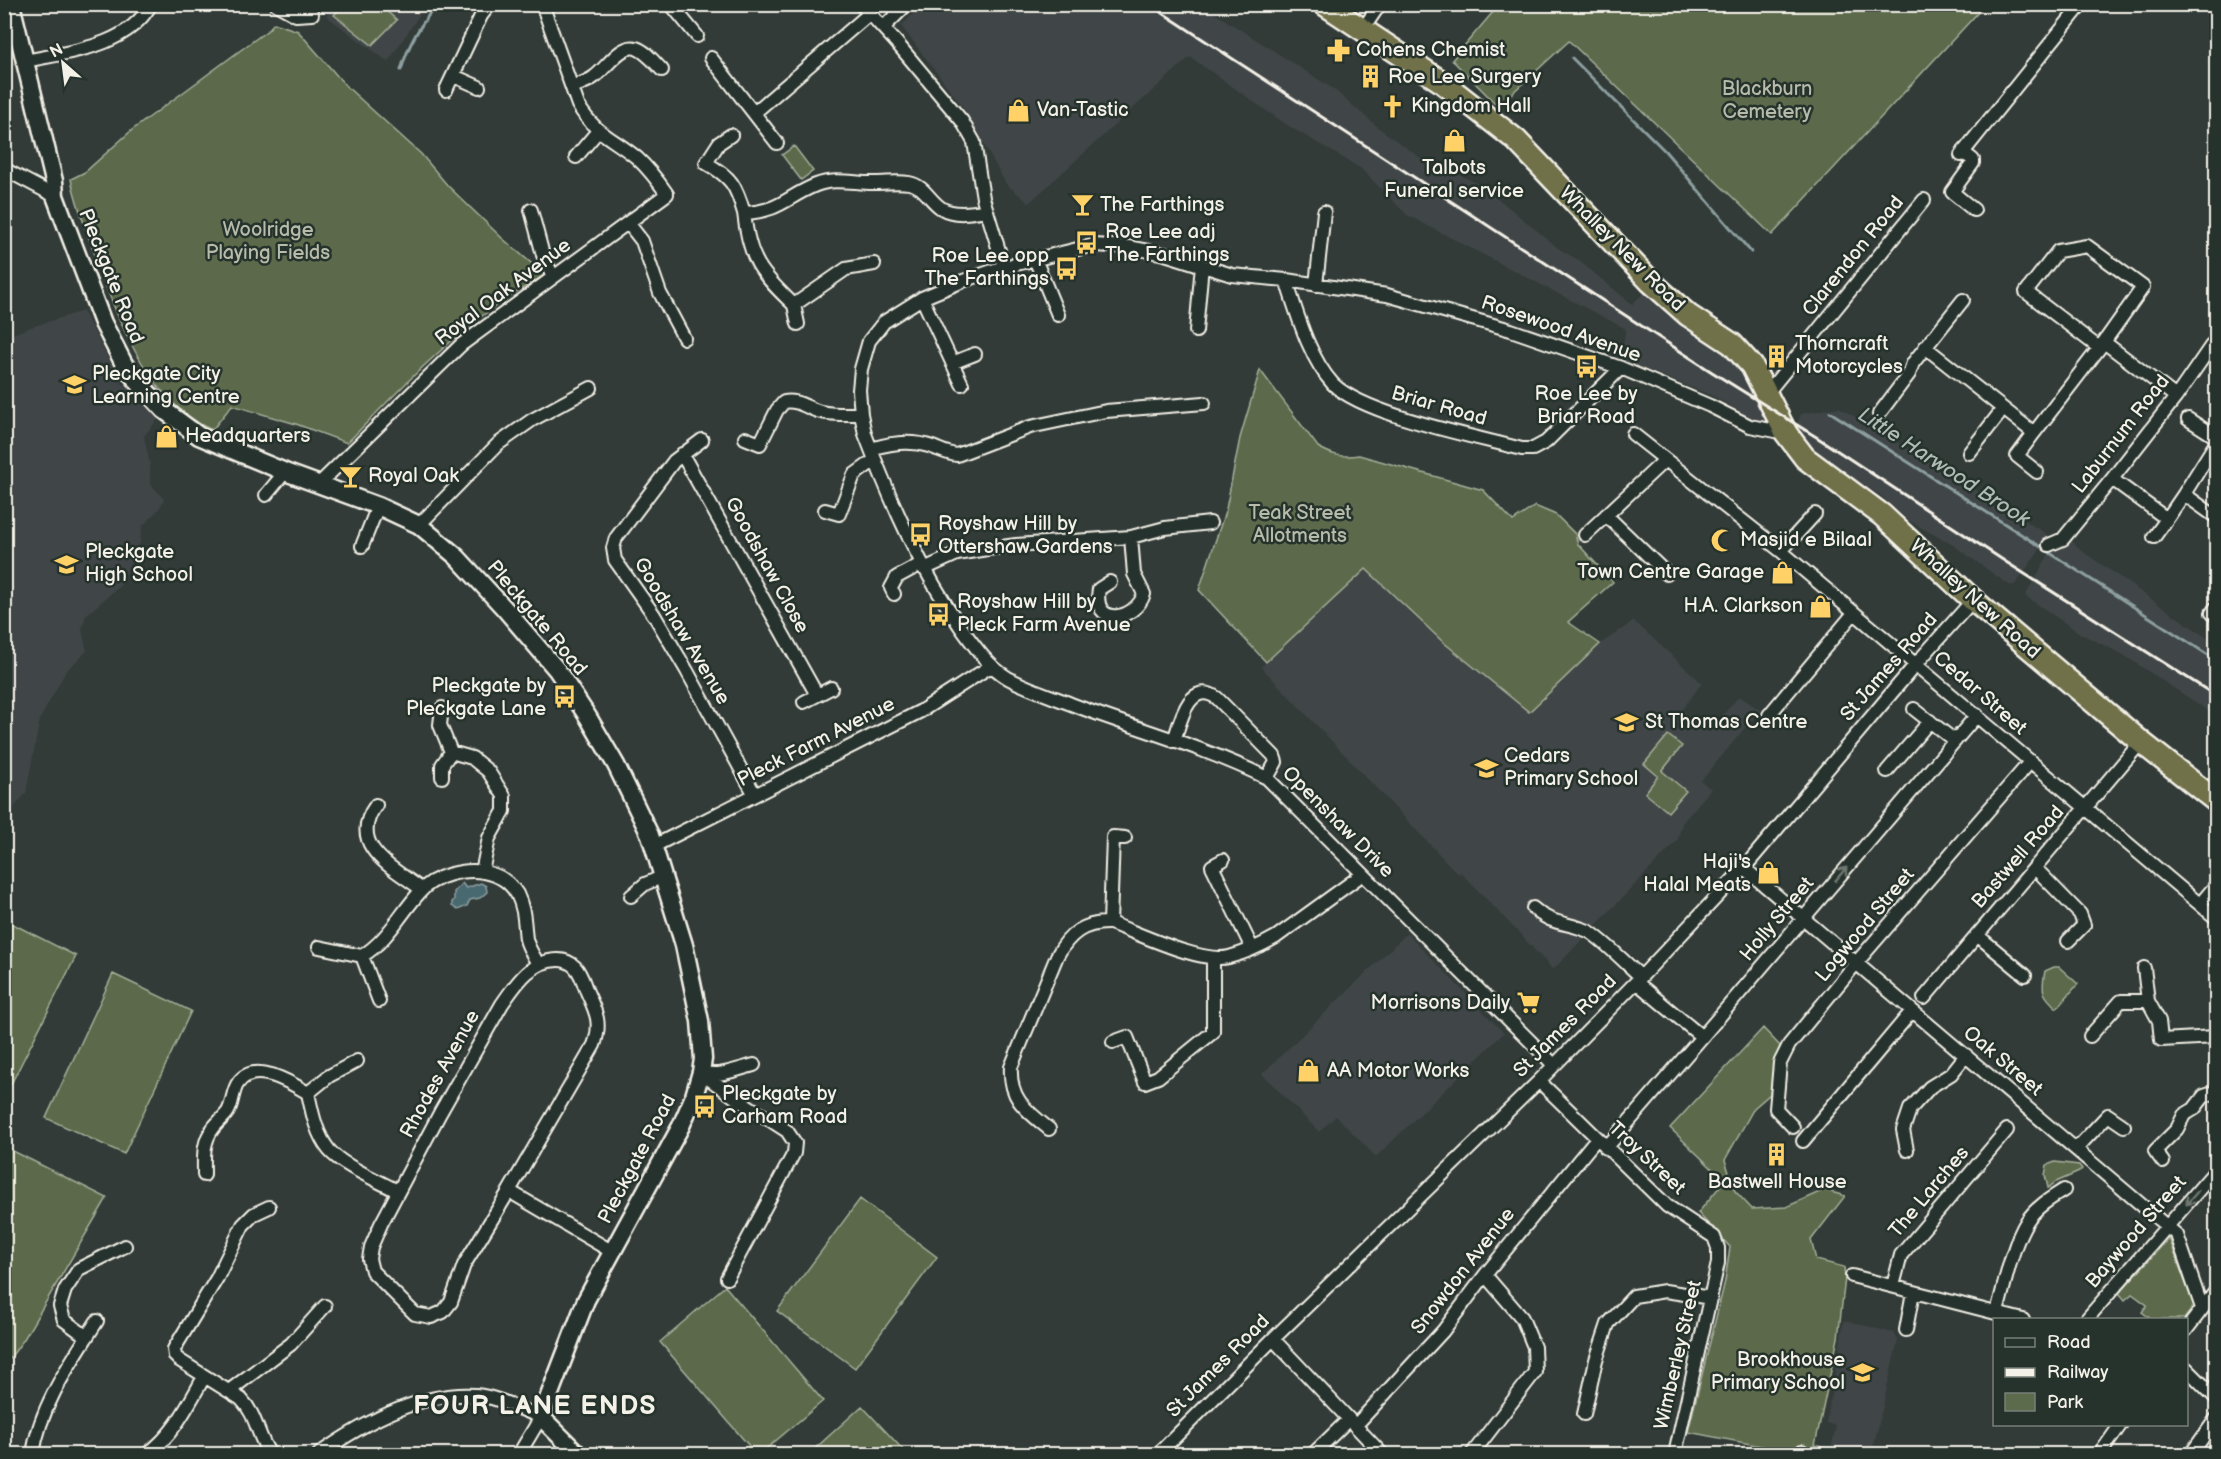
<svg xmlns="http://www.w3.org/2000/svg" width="2221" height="1459" viewBox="0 0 2221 1459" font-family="'Balsamiq Sans',sans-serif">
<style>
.built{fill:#404546}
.green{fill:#5b6b4c;stroke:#a8ae9a;stroke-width:1.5}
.water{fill:#496970;stroke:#8d9fa0;stroke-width:1.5}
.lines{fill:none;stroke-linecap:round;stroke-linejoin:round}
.stream{stroke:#8d9fa0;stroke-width:3}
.street-casing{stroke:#f4f1e8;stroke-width:16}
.secondary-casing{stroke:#f4f1e8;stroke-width:21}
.highway-casing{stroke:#f4f1e8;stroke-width:26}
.street{stroke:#26332d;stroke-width:12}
.secondary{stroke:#26332d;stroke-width:16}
.highway{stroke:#6f704a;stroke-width:21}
.rail{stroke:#f4f1e8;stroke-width:3}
.oneway{stroke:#6e766e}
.labels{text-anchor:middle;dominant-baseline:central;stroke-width:5;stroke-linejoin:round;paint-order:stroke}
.poi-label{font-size:20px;fill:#f4f1e8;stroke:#26332d;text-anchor:start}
.park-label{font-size:20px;fill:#b7bbaa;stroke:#26332d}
.street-label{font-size:20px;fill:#f4f1e8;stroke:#26332d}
.water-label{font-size:21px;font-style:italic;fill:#b0bbb8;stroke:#26332d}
.district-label{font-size:26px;font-weight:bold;letter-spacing:1.5px;fill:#f4f1e8;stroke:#26332d}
</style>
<rect width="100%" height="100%" fill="#323b38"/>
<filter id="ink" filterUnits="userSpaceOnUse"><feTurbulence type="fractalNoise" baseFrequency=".0167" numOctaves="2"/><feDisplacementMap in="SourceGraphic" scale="12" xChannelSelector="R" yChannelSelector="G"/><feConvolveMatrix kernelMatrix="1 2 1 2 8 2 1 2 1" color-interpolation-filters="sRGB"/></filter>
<g filter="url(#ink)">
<path class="built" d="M336 5H419L422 11 388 62 326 16Z
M922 5H1202L1332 88 1379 128 1429 164 1451 170 1484 187 1558 248 1578 260 1632 304 1646 291 1667 315 1733 361 1746 378 1767 422H1758L1715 397 1620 359 1626 329 1407 215 1360 168 1287 125 1190 57 1029 203 1006 184 963 107 901 26Z
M83 311 120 381 158 419 144 436 150 464V483L164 499 159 509 142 527 140 543 120 586 86 615 82 629 87 651 66 671 40 719 26 793 5 819V337L31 327Z
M1839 407 2047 534 2045 542 2017 582 2014 585H2009L1953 545 1909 521 1880 495 1813 454 1795 429 1801 414Z
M2072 541 2082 551 2216 644V716L2122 654 2081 634 2025 596 2053 547 2062 546Z
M1366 568 1387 583 1443 642 1529 712 1600 644 1634 621 1702 683 1682 710 1708 732 1739 696 1760 710 1701 781 1711 789 1682 823 1678 840 1553 970 1517 931 1460 872 1458 874 1261 667Z
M1407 933 1504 1033 1376 1157 1336 1116 1319 1132 1262 1074Z
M1844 1320 1894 1333 1898 1340 1872 1454 1831 1448 1836 1426 1826 1423Z"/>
<path class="green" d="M343 5H389L384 9 397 20 372 45 334 15Z
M1499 5V4L1985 5 1772 235 1569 41 1498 106 1452 60Z
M274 23 298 31 346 86 421 154 448 186 502 238 545 275C529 285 512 294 497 305 442 344 394 395 347 443L296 424 232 405 212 430C145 400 115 313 93 249 85 226 76 203 71 179L85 172 132 130 268 30Z
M794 146 813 171 801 180 782 155Z
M1260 370 1318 447C1332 455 1342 458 1359 455L1483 490 1513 521 1535 506 1556 515 1575 534 1578 544 1613 582 1568 622 1600 644 1529 712 1443 642 1366 569 1266 662 1199 590 1226 509 1240 438Z
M1668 735 1682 746 1662 771 1686 791 1668 812 1645 793 1658 776 1644 764Z
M5 920 76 956 5 1096Z
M2054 967H2059L2078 984 2057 1008C2042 995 2041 991 2045 971Z
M113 974 191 1011 124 1154 46 1118Z
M1763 1028 1780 1046 1775 1061 1770 1094 1754 1108 1725 1160 1735 1191 1752 1209 1786 1207 1824 1190 1845 1196 1811 1240 1816 1260 1844 1267 1845 1278 1838 1338 1815 1445 1847 1454H1802L1688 1432 1725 1281 1730 1247 1698 1213 1721 1185 1722 1178 1670 1128Z
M5 1147 107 1198 24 1339 5 1365Z
M2055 1162 2079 1165 2082 1169 2079 1172 2056 1182 2048 1188 2045 1175 2047 1165Z
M860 1199 937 1257 855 1368 777 1311Z
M2169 1238 2194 1306 2184 1319H2151L2142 1312 2147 1305 2132 1294 2125 1300 2119 1293Z
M725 1286 823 1401 760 1454H756L660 1342Z
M862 1406 907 1454H809Z"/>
<path class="water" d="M462 883 466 888 481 883 486 886 487 892 480 898 470 900 467 906 458 910 452 906V902L454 900V892Z"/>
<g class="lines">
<path class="stream" d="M1572 58 1665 151 1751 252
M401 70C409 43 419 27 437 4
M1830 412 2041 547
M2050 553 2216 660"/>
<defs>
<path id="street" d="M276 4 296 15 312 14
M678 4 674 8 697 36
M861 4 896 42 962 121 974 142 983 198 1004 267
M883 28 907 4
M1363 29 1380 4
M711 58 777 143
M25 61C67 52 127 48 151 4
M454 76 479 87
M572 87C579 84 588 82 594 77 606 69 620 44 636 48 646 51 655 63 662 70
M446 90 481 16 490 4
M754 113 869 14
M731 135 719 143 706 163C731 177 736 185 744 213 781 211 786 197 816 185 835 177 857 184 876 183 887 183 898 181 909 183 925 186 928 199 941 208 954 216 972 213 986 210
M1963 152 1973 160V163L1952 192 1974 210
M1961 155 2082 4
M576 157 598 131
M4 169 55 196
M531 210 543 255 553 277
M744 213C749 259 760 273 794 305L846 269 874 264
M628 223 642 241 660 293 684 338
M1035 259 1058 315
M1286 280C1297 313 1309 358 1333 384 1364 415 1477 437 1522 449H1533L1546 442 1621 368
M1316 285 1324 212
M922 298 962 384
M794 305 798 324
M1196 331 1202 265
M1925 347 2034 433 2104 342 2176 397
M2098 347 2026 292 2058 251 2087 246 2143 287 2104 342
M952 363 975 354
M1767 393 1924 200
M1879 414 1909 374 1913 363 1963 300
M2188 419 2216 437
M2034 433 2017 456 2037 472
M1633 434 1781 551 2216 918
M745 438 760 444 777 410 784 402C798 399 808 409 821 412 834 415 847 414 861 414
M702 440 674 461 616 538 613 548 615 560 654 615 687 671 755 795
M871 449C890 443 910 440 929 446 939 449 947 454 957 455L1030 427 1106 411 1204 403
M1969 453 2003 409
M682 454 817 695
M2112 479 2167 519 2184 494 2216 517
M320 483 461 345 667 194C658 181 649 169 637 158 613 138 595 134 578 105L542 4
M2184 494 2216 443
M266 495 285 472
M825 510 839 514 854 475 875 460
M1606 515 1667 574
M419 525 498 444 532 420 591 388
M1585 535 1665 460
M2154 537 2167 519
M2049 545 2063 539 2112 479 2176 397 2216 339
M362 546 378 506
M1781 551 1815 514
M924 569 957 554 987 549 1016 545 1131 537 1165 528 1210 523
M1110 582 1099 589C1092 628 1135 621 1144 594L1134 574 1131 537
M894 594 891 588 897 577 921 564
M2212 613 2216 607
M804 702 831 688
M442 708 440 725 451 752
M1914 709 1955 741
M1769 715 1854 613
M1174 741C1180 722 1189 679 1217 698L1274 756 1276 762 1267 778
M1887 771 1930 721
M442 777V765L451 752 472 758 488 771 504 796V811L489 838 482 872
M376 805C346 846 394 868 421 889
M654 846 921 711 991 666
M1223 860 1212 866 1252 948
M1744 868 2177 1235 2202 1308
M2035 868 2080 914 2084 925 2068 941
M631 896 645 884 664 876
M2201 903 2216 885
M1533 908C1551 925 1567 922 1588 931 1599 936 1630 967 1641 977
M1110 923 1113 837 1125 838
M1977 935 2025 975
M319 947 362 956
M2144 968 2148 1001 2159 1021 2161 1040 2216 1037
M1636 982 1702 1037
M1924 998 2141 742
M379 1001 362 956C388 940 400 914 420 892 433 876 464 868 484 872 499 875 509 881 517 894 525 910 524 923 526 939 528 948 534 956 538 964
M2090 1036 2121 1001H2148
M1113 1042 1127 1037 1145 1082 1158 1077 1213 1032V958
M1554 1065 1267 778C1205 747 1136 729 1071 704 1051 696 1028 689 1008 678 989 667 975 647 962 629 920 569 891 502 865 434L861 414 859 390 861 369 869 341 884 322 922 298 963 281 1004 267 1094 245 1128 247 1165 254 1232 275 1286 280 1387 295 1511 330 1621 368 1710 406 1750 426 1786 433
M702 1072C718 1078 738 1069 754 1065
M701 1073 739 1100 787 1131 795 1143 794 1153 727 1278
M1539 1081 1667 1206 1714 1237 1718 1248V1263L1675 1454
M308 1093 329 1076 357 1061
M1793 1127 1776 1109 1780 1063 1789 1045 1857 962 2030 762
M1049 1129C1026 1110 1009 1099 1011 1067L1057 956C1069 934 1084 922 1110 923 1138 933 1201 964 1229 957 1245 953 1262 945 1276 937L1363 874
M1803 1141 1912 1011
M1606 1148 1702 1037 1977 715
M2076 1149 2108 1115 2124 1126
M1907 1150 1903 1130 1910 1109 1930 1087 1951 1074 1966 1055
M2163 1162 2155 1151 2177 1129 2184 1115 2194 1109 2204 1096 2216 1092
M204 1175C204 1157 202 1142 214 1127 218 1122 223 1118 227 1113 233 1105 232 1091 238 1083 254 1060 290 1082 308 1093 312 1112 316 1134 329 1150 341 1165 379 1181 397 1191
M509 1191 594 1045C602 1023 596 1012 587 992 584 984 581 973 575 967 570 962 565 960 558 960 531 960 516 984 502 1004L440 1113 381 1224 371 1247 369 1259 372 1271 415 1314 431 1317 443 1312 451 1302 464 1265 509 1191 611 1251
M269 1207 254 1214 243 1225 217 1278 174 1349 175 1356 179 1360 241 1399C257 1415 257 1436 270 1454
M1852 1276 2023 1320
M1893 1286 1901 1255 2007 1130
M1997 1312C2005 1284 2012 1245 2027 1221 2036 1207 2051 1198 2064 1190
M2086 1320 2216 1170
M1906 1330 1913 1292
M2186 1330 2216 1291
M87 1337 64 1320 60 1306 65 1290 79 1269 125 1246
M1273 1339 1382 1454
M2186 1368 2216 1398
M229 1391 291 1344 325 1306
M1584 1414 1596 1360 1608 1324 1634 1296 1665 1291 1711 1298
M1356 1425 1443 1331 1485 1275 1597 1138
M33 1454C40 1406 71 1362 97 1321
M147 1454C174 1435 188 1405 204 1377
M319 1454C363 1423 421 1391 476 1395 497 1397 520 1409 541 1417L519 1454
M1158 1454 1273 1339 1539 1081 1641 977 1744 868 1916 664 1973 600
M1313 1454 1349 1419
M1472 1454 1535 1372 1534 1347 1522 1318 1485 1275
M1801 1454 1802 1451
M2100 1454 2121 1424
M2191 1454 2216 1419"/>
<path id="secondary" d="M11 4 54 181 55 196 103 323 124 364 137 381 164 410 199 436 285 472 378 506 419 525 457 557 505 609 557 670 588 717 616 765 650 835 684 945 700 1021 703 1059 701 1072 694 1096 681 1126 586 1300 541 1417 578 1454"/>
<path id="highway" d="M1324 4 1442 82 1516 140 1651 282 1688 315 1732 344 1752 366 1786 433 1805 458 1882 515 1973 600 2141 742 2216 801"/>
</defs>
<use href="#street" class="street-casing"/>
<use href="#secondary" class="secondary-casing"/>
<use href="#highway" class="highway-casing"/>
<use href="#street" class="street"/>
<use href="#secondary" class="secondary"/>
<use href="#highway" class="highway"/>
<path class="rail" d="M1149 4 1712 372 1818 438 2006 562 2216 696"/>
</g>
<defs><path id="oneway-shaft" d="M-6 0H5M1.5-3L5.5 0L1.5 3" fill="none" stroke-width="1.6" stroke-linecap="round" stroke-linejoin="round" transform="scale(1.5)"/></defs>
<g class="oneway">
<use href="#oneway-shaft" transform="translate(1841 874) rotate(-50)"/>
<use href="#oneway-shaft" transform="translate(2192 1198) rotate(131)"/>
</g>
</g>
<defs>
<symbol id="pharmacy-bare" viewBox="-9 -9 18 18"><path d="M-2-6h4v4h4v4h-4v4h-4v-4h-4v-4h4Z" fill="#ffd166" stroke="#26332d" stroke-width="2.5" paint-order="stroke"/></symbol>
<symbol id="building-bare" viewBox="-9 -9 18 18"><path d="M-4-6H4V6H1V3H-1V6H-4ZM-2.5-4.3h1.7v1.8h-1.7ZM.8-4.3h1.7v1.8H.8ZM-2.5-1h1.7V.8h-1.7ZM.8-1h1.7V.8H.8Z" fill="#ffd166" stroke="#26332d" stroke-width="2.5" paint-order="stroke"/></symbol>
<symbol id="church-bare" viewBox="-9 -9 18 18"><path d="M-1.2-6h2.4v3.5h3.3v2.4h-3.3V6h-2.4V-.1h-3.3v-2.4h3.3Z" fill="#ffd166" stroke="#26332d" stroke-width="2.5" paint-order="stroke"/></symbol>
<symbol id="shop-bare" viewBox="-9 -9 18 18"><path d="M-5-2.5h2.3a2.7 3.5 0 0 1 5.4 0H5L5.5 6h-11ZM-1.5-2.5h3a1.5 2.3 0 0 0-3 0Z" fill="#ffd166" stroke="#26332d" stroke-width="2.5" paint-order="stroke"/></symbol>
<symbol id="bar-bare" viewBox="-9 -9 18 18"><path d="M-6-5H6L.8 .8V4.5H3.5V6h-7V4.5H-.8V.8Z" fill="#ffd166" stroke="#26332d" stroke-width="2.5" paint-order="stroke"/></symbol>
<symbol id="bus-bare" viewBox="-9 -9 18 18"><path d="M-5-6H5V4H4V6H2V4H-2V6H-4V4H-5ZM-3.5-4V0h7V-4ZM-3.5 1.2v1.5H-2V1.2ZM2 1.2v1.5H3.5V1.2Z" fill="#ffd166" stroke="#26332d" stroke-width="2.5" paint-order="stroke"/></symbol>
<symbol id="school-bare" viewBox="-9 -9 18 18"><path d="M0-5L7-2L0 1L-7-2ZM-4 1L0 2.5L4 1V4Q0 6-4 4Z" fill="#ffd166" stroke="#26332d" stroke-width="2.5" paint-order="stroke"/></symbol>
<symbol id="mosque-bare" viewBox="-9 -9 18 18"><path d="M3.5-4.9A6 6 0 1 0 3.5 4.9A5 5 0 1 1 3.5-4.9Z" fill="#ffd166" stroke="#26332d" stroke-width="2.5" paint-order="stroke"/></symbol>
<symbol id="supermarket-bare" viewBox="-9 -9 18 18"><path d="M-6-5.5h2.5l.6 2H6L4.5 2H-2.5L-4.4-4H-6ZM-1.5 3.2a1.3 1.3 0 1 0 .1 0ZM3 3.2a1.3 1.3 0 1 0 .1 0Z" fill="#ffd166" stroke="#26332d" stroke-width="2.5" paint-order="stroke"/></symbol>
</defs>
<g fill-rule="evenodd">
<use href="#pharmacy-bare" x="1322" y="34" width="33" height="33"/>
<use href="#building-bare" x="1354" y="60" width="33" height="33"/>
<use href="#church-bare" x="1376" y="90" width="33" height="33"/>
<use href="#shop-bare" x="1002" y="94" width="33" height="33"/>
<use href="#shop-bare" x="1438" y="124" width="33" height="33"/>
<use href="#bar-bare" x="1066" y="188" width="33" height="33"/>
<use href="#bus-bare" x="1070" y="226" width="33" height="33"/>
<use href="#bus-bare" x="1050" y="252" width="33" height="33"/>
<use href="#building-bare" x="1760" y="340" width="33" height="33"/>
<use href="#bus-bare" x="1570" y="350" width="33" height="33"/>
<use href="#school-bare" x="58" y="368" width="33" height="33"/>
<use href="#shop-bare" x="150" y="420" width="33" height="33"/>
<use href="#bar-bare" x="334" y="460" width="33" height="33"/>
<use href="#bus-bare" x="904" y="518" width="33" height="33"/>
<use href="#mosque-bare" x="1706" y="524" width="33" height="33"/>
<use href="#school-bare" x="50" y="548" width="33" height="33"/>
<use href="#shop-bare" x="1766" y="556" width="33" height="33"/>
<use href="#shop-bare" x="1804" y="590" width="33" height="33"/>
<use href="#bus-bare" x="922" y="598" width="33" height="33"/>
<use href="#bus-bare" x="548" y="680" width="33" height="33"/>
<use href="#school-bare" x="1610" y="706" width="33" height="33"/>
<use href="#school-bare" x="1470" y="752" width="33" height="33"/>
<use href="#shop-bare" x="1752" y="856" width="33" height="33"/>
<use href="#supermarket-bare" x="1512" y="986" width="33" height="33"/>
<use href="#shop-bare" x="1292" y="1054" width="33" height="33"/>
<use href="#bus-bare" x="688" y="1090" width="33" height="33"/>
<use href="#building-bare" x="1760" y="1138" width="33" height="33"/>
<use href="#school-bare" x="1846" y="1356" width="33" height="33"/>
</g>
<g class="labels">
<g class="poi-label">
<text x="1356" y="50">Cohens Chemist</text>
<text x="1388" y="77">Roe Lee Surgery</text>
<text x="1411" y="106">Kingdom Hall</text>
<text x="1037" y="110">Van-Tastic</text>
<text x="1454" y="168" text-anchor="middle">Talbots<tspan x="1454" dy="23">Funeral service</tspan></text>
<text x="1100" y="205">The Farthings</text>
<text x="1105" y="232">Roe Lee adj<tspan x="1105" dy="23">The Farthings</tspan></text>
<text x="1049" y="256" text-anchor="end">Roe Lee opp<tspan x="1049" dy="23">The Farthings</tspan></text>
<text x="1795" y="344">Thorncraft<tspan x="1795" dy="23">Motorcycles</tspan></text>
<text x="92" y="374">Pleckgate City<tspan x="92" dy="23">Learning Centre</tspan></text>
<text x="1586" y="394" text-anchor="middle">Roe Lee by<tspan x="1586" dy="23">Briar Road</tspan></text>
<text x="185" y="436">Headquarters</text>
<text x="368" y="476">Royal Oak</text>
<text x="938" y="524">Royshaw Hill by<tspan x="938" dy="23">Ottershaw Gardens</tspan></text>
<text x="1740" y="540">Masjid e Bilaal</text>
<text x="85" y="552">Pleckgate<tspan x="85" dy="23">High School</tspan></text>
<text x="1764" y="572" text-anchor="end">Town Centre Garage</text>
<text x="957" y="602">Royshaw Hill by<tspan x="957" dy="23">Pleck Farm Avenue</tspan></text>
<text x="1803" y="606" text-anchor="end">H.A. Clarkson</text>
<text x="546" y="686" text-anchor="end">Pleckgate by<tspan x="546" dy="23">Pleckgate Lane</tspan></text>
<text x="1645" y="722">St Thomas Centre</text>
<text x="1504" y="756">Cedars<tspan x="1504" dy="23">Primary School</tspan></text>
<text x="1751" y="862" text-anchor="end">Haji's<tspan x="1751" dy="23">Halal Meats</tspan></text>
<text x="1510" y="1003" text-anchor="end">Morrisons Daily</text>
<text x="1327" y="1071">AA Motor Works</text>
<text x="722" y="1094">Pleckgate by<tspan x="722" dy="23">Carham Road</tspan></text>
<text x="1777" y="1182" text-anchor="middle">Bastwell House</text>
<text x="1845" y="1360" text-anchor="end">Brookhouse<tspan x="1845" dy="23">Primary School</tspan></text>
</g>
<g class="park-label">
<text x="1767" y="89">Blackburn<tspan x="1767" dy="23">Cemetery</tspan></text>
<text x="268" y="230">Woolridge<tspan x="268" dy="23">Playing Fields</tspan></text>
<text x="1300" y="513">Teak Street<tspan x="1300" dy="23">Allotments</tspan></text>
</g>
<g class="street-label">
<text transform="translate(1622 249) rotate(45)">Whalley New Road</text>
<text transform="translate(1853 256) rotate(-51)">Clarendon Road</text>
<text transform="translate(111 276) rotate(68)">Pleckgate Road</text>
<text transform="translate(503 292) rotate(-37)">Royal Oak Avenue</text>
<text transform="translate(1561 329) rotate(19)">Rosewood Avenue</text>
<text transform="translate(1439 406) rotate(16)">Briar Road</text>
<text transform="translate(2121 434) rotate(-52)">Laburnum Road</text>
<text transform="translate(767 565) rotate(61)">Goodshaw Close</text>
<text transform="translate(1975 599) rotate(42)">Whalley New Road</text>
<text transform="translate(537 618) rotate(50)">Pleckgate Road</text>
<text transform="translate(682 631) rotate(59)">Goodshaw Avenue</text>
<text transform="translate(1889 667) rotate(-49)">St James Road</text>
<text transform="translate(1980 693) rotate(41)">Cedar Street</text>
<text transform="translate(816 742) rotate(-27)">Pleck Farm Avenue</text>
<text transform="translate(1338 822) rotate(45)">Openshaw Drive</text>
<text transform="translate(2018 857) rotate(-49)">Bastwell Road</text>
<text transform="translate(1777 919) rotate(-50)">Holly Street</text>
<text transform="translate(1865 925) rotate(-50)">Logwood Street</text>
<text transform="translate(1565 1026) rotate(-45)">St James Road</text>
<text transform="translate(2003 1061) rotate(40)">Oak Street</text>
<text transform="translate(440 1074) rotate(-61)">Rhodes Avenue</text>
<text transform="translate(1647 1158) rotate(43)">Troy Street</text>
<text transform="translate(637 1159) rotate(-62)">Pleckgate Road</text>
<text transform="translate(1929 1192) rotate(-50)">The Larches</text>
<text transform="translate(2136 1232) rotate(-49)">Baywood Street</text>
<text transform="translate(1463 1271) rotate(-52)">Snowdon Avenue</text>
<text transform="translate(1678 1355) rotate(-77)">Wimberley Street</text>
<text transform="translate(1218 1366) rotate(-45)">St James Road</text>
</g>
<g class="water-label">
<text transform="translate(1944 467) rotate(33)">Little Harwood Brook</text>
</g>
<g class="district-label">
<text x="535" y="1406">FOUR LANE ENDS</text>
</g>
</g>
<rect width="2221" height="1459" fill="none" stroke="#26332d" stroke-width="24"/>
<rect x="12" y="12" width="2197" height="1435" fill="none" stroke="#f4f1e8" stroke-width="2" filter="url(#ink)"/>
<rect x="1993" y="1318" width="195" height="108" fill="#26332d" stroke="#787f78" stroke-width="1.5"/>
<rect x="2005" y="1338" width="30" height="9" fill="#26332d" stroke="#787f78" stroke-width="1.5"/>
<text x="2047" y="1348" font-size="18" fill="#f4f1e8">Road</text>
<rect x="2005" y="1368" width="30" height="9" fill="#f4f1e8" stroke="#787f78" stroke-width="1.5"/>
<text x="2047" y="1378" font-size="18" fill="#f4f1e8">Railway</text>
<rect x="2005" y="1393" width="30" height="18" fill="#5b6b4c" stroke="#787f78" stroke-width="1.5"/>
<text x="2047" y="1408" font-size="18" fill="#f4f1e8">Park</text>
<g transform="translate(63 63) rotate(332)" stroke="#26332d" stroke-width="4.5" paint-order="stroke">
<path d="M0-4.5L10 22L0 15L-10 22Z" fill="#f4f1e8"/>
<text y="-9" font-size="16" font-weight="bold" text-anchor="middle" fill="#f4f1e8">N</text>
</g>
</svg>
